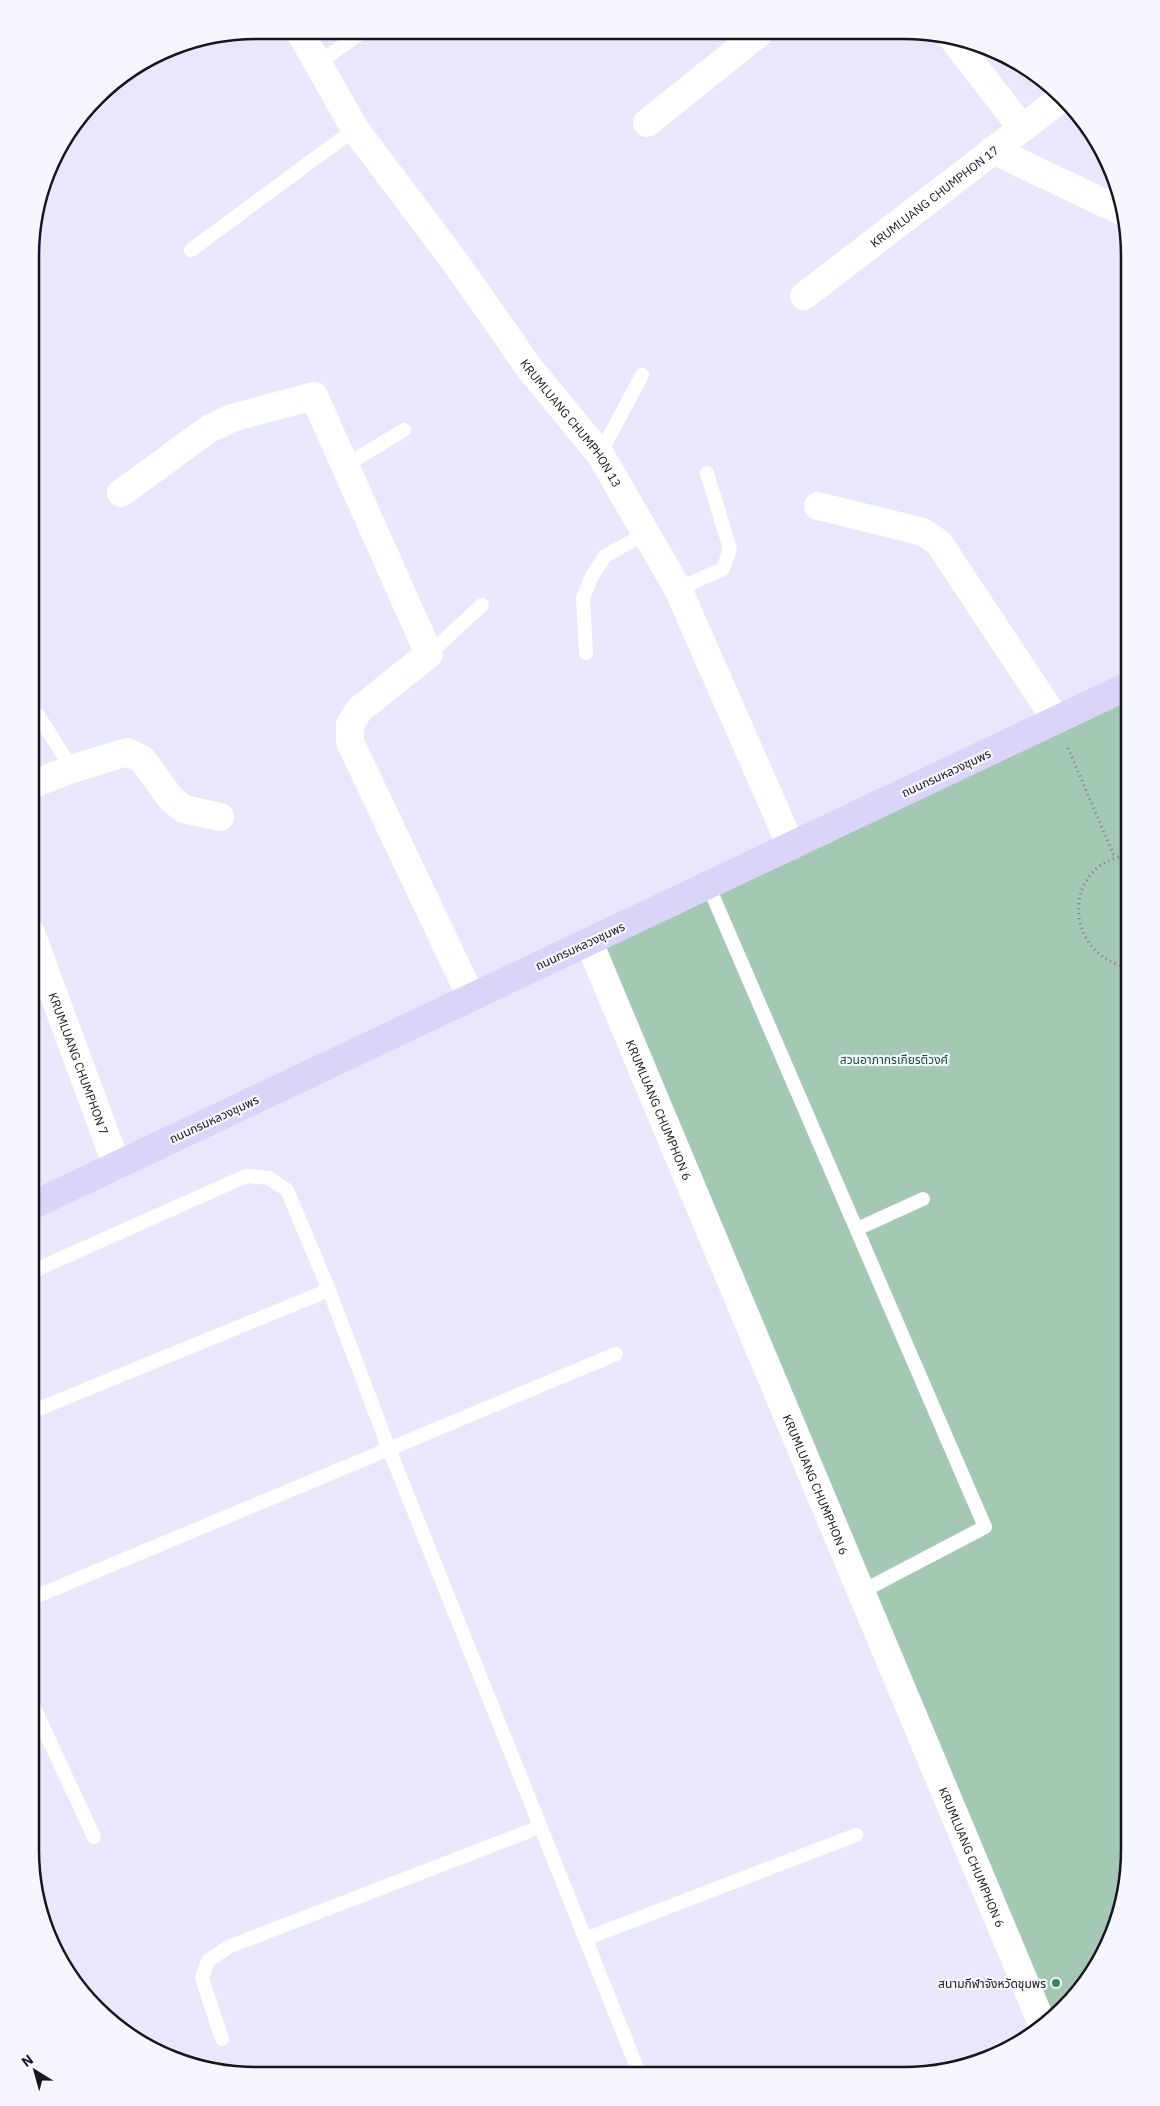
<svg xmlns="http://www.w3.org/2000/svg" width="1160" height="2106" viewBox="0 0 1160 2106" font-family="'IBM Plex Sans','Noto Sans Thai',sans-serif">
<style>
.green{fill:#a5c8b4}
.lines{fill:none;stroke-linecap:round;stroke-linejoin:round}
.path{stroke:#797885;stroke-width:3;stroke-dasharray:1 4;stroke-linecap:butt}
.lane{stroke:#fff;stroke-width:14}
.street{stroke:#fff;stroke-width:28}
.secondary{stroke:#dad4f8;stroke-width:28}
.poi-dot{fill:#2c875d;stroke:#f6f6fe;stroke-width:2}
.labels{text-anchor:middle;dominant-baseline:central;stroke-width:4.5;stroke-linejoin:round;paint-order:stroke}
.street-label{font-size:12px;fill:#17161d;stroke:#f6f6fe}
.park-label{font-size:12px;fill:#0b5235;stroke:#f6f6fe}
.poi-label{font-size:12px;fill:#17161d;stroke:#f6f6fe;text-anchor:end}
.rim{fill:none;stroke:#17161d;stroke-width:2.5}
</style>
<rect width="100%" height="100%" fill="#e8e7fc"/>
<path class="green" d="M1130 686 1129 1866 1113 1937 1083 1988 1044 2025 589 942Z"/>
<g class="lines">
<path class="path" d="M1068 748 1115 858
M1130 968C1081 960 1060 901 1098 867 1107 860 1119 857 1130 854"/>
<path class="lane" d="M318 63 364 31
M191 250 355 129
M600 454 642 375
M346 465 404 430
M678 589 723 569 730 549 707 473
M586 653 583 598 592 576 605 556 646 533
M429 654 482 605
M38 715 72 769
M708 885 985 1527 861 1592
M857 1229 923 1199
M31 1272 246 1176 269 1178 287 1190 329 1290 389 1449 640 2075
M31 1412 329 1290
M30 1599 616 1354
M30 1699 94 1837
M585 1939 856 1835
M222 2039 202 1978 208 1961 228 1947 540 1827"/>
<g class="street">
<path id="s1" d="M299 30 355 129 458 266 530 369 600 454 678 589 791 846"/>
<path d="M950 35 1022 128"/>
<path d="M647 123 759 33"/>
<path d="M993 150 1123 212"/>
<path id="s2" d="M804 296 1063 97"/>
<path d="M121 493 209 429 232 418 314 396 429 654 360 709 350 724V742L471 997"/>
<path d="M818 506 923 532 939 543 1056 720"/>
<path d="M31 785 72 769 127 752 142 759 172 800 184 809 220 817"/>
<path id="s3" d="M31 933 117 1166"/>
<path id="s4" d="M589 942 1043 2026"/>
</g>
<path class="secondary" d="M31 1206 1130 685"/>
</g>
<circle class="poi-dot" cx="1056" cy="1983" r="5"/>
<g class="labels">
<g class="street-label">
<text stroke="none"><textPath href="#s2" startOffset="164">KRUMLUANG CHUMPHON 17</textPath></text>
<text stroke="none"><textPath href="#s1" startOffset="479">KRUMLUANG CHUMPHON 13</textPath></text>
<text transform="translate(946 773) rotate(-25)">ถนนกรมหลวงชุมพร</text>
<text transform="translate(580 946) rotate(-25)">ถนนกรมหลวงชุมพร</text>
<text stroke="none"><textPath href="#s3" startOffset="139">KRUMLUANG CHUMPHON 7</textPath></text>
<text stroke="none"><textPath href="#s4" startOffset="182">KRUMLUANG CHUMPHON 6</textPath></text>
<text transform="translate(214 1119) rotate(-25)">ถนนกรมหลวงชุมพร</text>
<text stroke="none"><textPath href="#s4" startOffset="588">KRUMLUANG CHUMPHON 6</textPath></text>
<text stroke="none"><textPath href="#s4" startOffset="992">KRUMLUANG CHUMPHON 6</textPath></text>
</g>
<g class="park-label">
<text x="894" y="1059">สวนอาภากรเกียรติวงศ์</text>
</g>
<g class="poi-label">
<text x="1046" y="1983">สนามกีฬาจังหวัดชุมพร</text>
</g>
</g>
<path d="M0 0H1160V2106H0ZM256 39H904A217 217 0 0 1 1121 256V1850A217 217 0 0 1 904 2067H256A217 217 0 0 1 39 1850V256A217 217 0 0 1 256 39Z" fill="#f6f6fe" fill-rule="evenodd"/>
<path class="rim" d="M256 39H904A217 217 0 0 1 1121 256V1850A217 217 0 0 1 904 2067H256A217 217 0 0 1 39 1850V256A217 217 0 0 1 256 39Z"/>
<g transform="translate(35 2071) rotate(323)" stroke="#f6f6fe" stroke-width="4" paint-order="stroke">
<path d="M0-4L9 19L0 12L-9 19Z" fill="#17161d"/>
<text y="-8" font-size="14" font-weight="bold" text-anchor="middle" fill="#17161d">N</text>
</g>
</svg>
